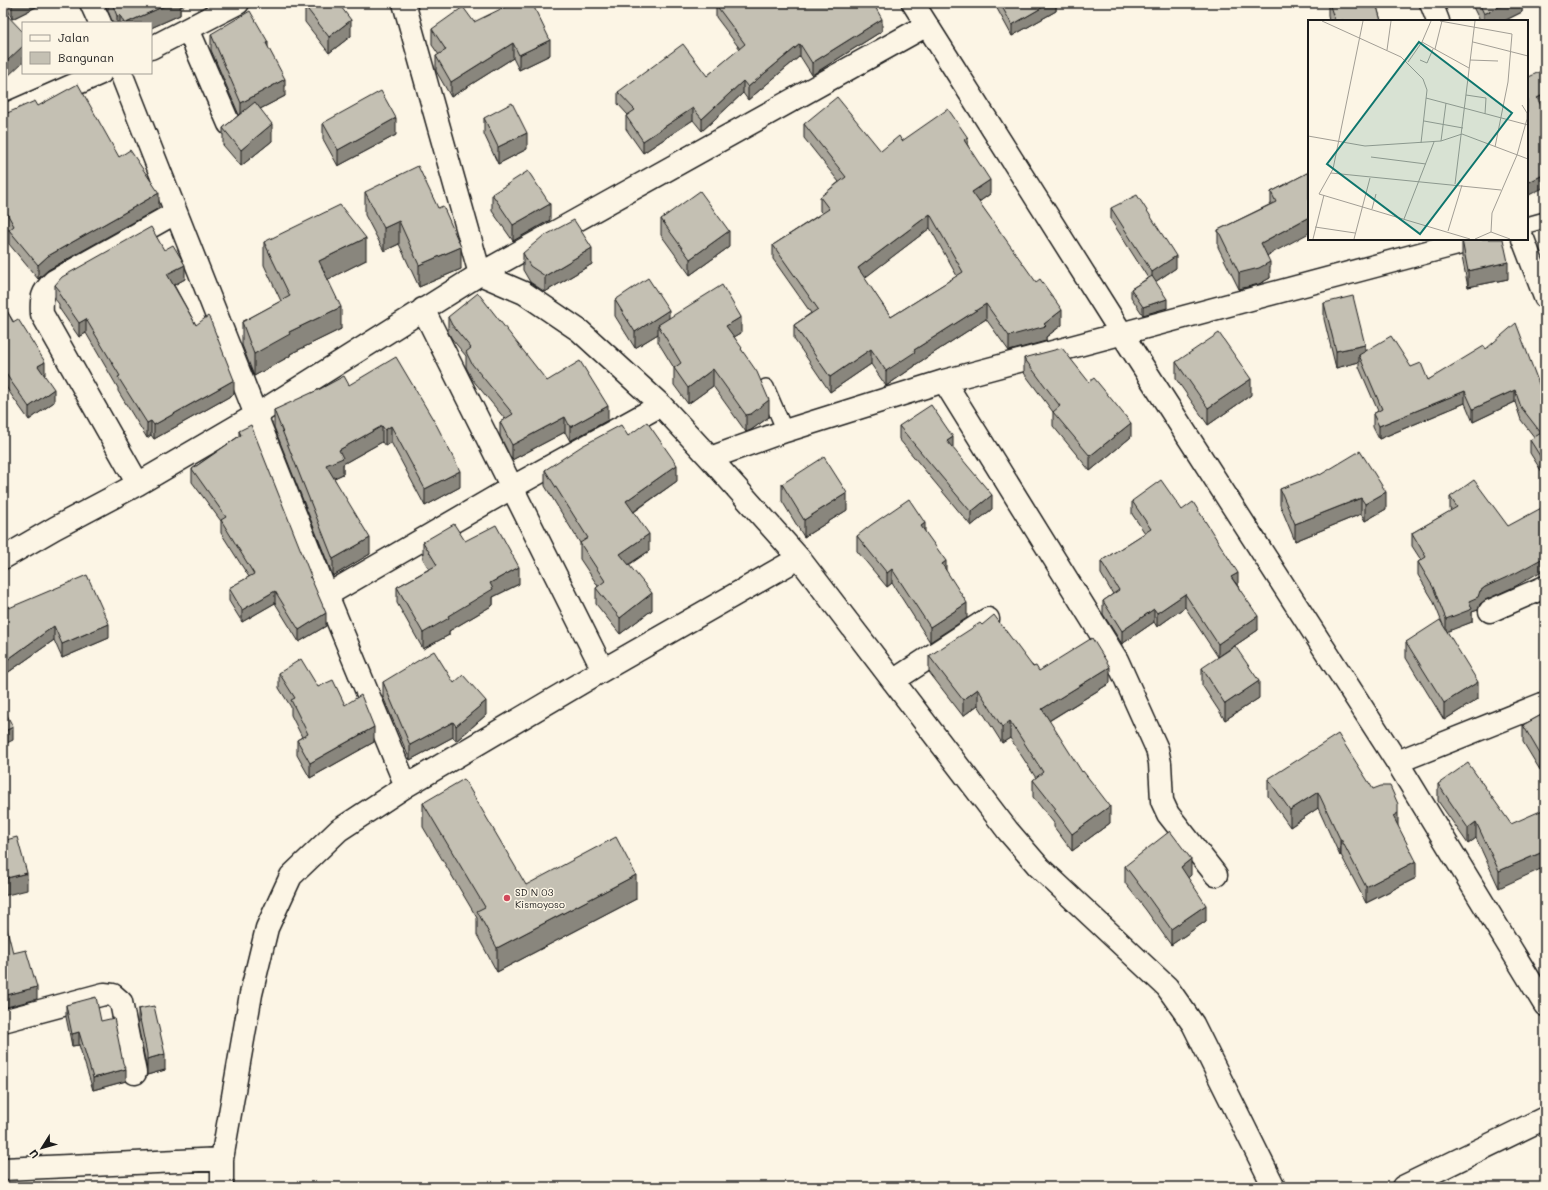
<svg xmlns="http://www.w3.org/2000/svg" width="1548" height="1190" viewBox="0 0 1548 1190" font-family="Mali,sans-serif">
<style>
.lines{fill:none;stroke-linecap:round;stroke-linejoin:round}
.service-casing{stroke:#1c1c1c;stroke-width:18}
.minor-casing{stroke:#1c1c1c;stroke-width:25}
.service{stroke:#fcf5e5;stroke-width:15}
.minor{stroke:#fcf5e5;stroke-width:22}
.wall{fill:#a9a59a;stroke:#1c1c1c;fill-rule:evenodd}
.shaded-wall{fill:#89867d;stroke:#1c1c1c}
.building{fill:#c4c0b3;stroke:#1c1c1c;fill-rule:evenodd}
.poi-dot{fill:#d1495b;stroke:#fcf5e5;stroke-width:1.5}
.labels{text-anchor:middle;dominant-baseline:central;stroke-width:3;stroke-linejoin:round;paint-order:stroke}
.poi-label{font-size:10px;fill:#1c1c1c;stroke:#fcf5e5;text-anchor:start}
.inset-road{fill:none;stroke:#a29e95;stroke-width:1}
.view{fill:#0f766e;fill-opacity:0.15;stroke:#0f766e;stroke-width:2}
.inset-edge{fill:none;stroke:#1c1c1c;stroke-width:2}
</style>
<rect width="100%" height="100%" fill="#fcf5e5"/>
<filter id="ink" filterUnits="userSpaceOnUse"><feTurbulence type="fractalNoise" baseFrequency=".025" numOctaves="2"/><feDisplacementMap in="SourceGraphic" scale="8" xChannelSelector="R" yChannelSelector="G"/><feConvolveMatrix kernelMatrix="1 2 1 2 8 2 1 2 1" color-interpolation-filters="sRGB"/></filter>
<g filter="url(#ink)">
<g class="lines">
<defs>
<path id="service" d="M1527 225 1545 220
M766 387 785 431"/>
<path id="minor" d="M91 3 100 23
M404 3 480 274 524 293 580 331 661 405 710 458 799 558 1008 831 1039 867 1167 987 1193 1024 1274 1187
M913 3 1122 334 1397 762 1545 1005
M1431 3 1438 21
M188 29 229 124
M151 48 238 3
M121 73 327 595 406 786
M3 116 101 73
M1523 239 1545 297
M423 309 603 670
M944 381 1117 660 1157 749 1160 763 1162 801 1168 814 1216 875
M710 458 785 431 944 381 1476 239
M138 484 42 314C41 298 42 292 54 281L175 213
M3 558 55 528 138 484 256 415 480 274 927 25
M327 595 511 488 661 405
M1490 611 1545 587
M893 681 988 619
M1397 762 1545 703
M3 1021 104 994 113 995 121 1002 135 1073
M3 1169 222 1159
M222 1187V1159L251 994 267 928 291 876 339 830 406 786 603 670 799 558
M1403 1187 1545 1118"/>
</defs>
<use href="#service" class="service-casing"/>
<use href="#minor" class="minor-casing"/>
<use href="#service" class="service"/>
<use href="#minor" class="minor"/>
</g>
<path class="wall" d="M5 3H44L12 19Z
M108 3H189L180 7V15L151 28V23H113L108 11Z
M994 3H1056V11L1012 36Z
M1328 3H1376L1381 21H1329L1328 16Z
M1471 3H1522V12L1504 21H1480Z
M338 4 351 36 329 53 305 22V6Z
M716 5 882 31 812 75 800 56 748 100 743 93 702 131 693 120 643 153 626 129V116L628 115 618 104V92L707 76 740 49 716 17Z
M474 22 550 55 519 70 513 58 451 97 436 71V56L439 55 432 45V29Z
M211 34 268 48 285 96 260 109 272 141 241 166 223 145V128L239 115 211 50Z
M38 106 119 157 159 208 48 270 38 279 9 244V231L3 220V117H5V114Z
M484 118 527 149 498 164 484 134Z
M323 123 396 135 338 166 323 139Z
M804 124 881 151 902 141 968 146 990 194 979 202 1062 325 1046 337V341L1009 351 986 319 915 365V366L886 386 871 364 830 392 794 339V325L811 313 773 259V245L822 213 820 211V197L839 182 804 138ZM930 228 957 276 891 317 864 278Z
M1309 172 1267 256 1270 278 1259 284 1239 289 1218 247V230L1271 204V192Z
M365 192 438 208 461 269 419 287 399 244 384 251 365 215Z
M492 194 550 220 513 241 492 211Z
M1111 208 1176 268 1155 282 1167 308 1143 315 1131 297V289L1148 278 1111 220Z
M661 219 729 247 690 275 661 235Z
M1462 240 1508 279 1468 287 1462 257Z
M264 242 366 260 328 279 341 329 290 354V356L254 376 242 345V322L281 301 264 265Z
M523 253 592 264 545 292 530 282 523 270Z
M185 279 174 285 234 394 154 439 151 435 147 438 118 391V388L86 333 79 337 59 308V304L55 299V285Z
M615 300 669 318 741 333 734 337 742 351 769 417 751 430 746 432 713 386 688 404 674 385V368L658 342V334L635 348 615 316Z
M1324 303 1365 352 1411 367 1428 380 1486 349 1542 392 1545 390V493L1542 485V472L1530 453V440L1535 438 1521 420 1515 402 1473 422 1465 403 1379 439 1373 427V414L1378 411 1359 367V362L1336 368 1324 319Z
M3 304 45 375H44L54 402 29 420 10 393 3 382Z
M448 317 547 381 608 420 570 441 565 432 512 460 500 436V422L505 419 472 379 466 367V356L452 339 448 332Z
M1024 358 1131 437 1090 471 1053 426V412L1024 373Z
M1176 362 1251 395 1208 425 1176 379Z
M349 385 460 487 425 506 391 442 385 446 382 442 343 464V474L334 478 370 554 333 576 274 427V410Z
M899 426 953 449 992 509 971 526 899 439Z
M239 431 311 579 326 626 299 642 275 603 242 622 229 601V588L249 577 221 533V521L192 482V469L239 436Z
M628 436 677 481 634 512 649 551 629 565 652 610 620 634 596 604V588L598 586 580 559V543L545 486V470Z
M1320 475 1386 509 1365 521 1361 514 1295 541 1280 505V489Z
M782 484 847 510 804 537 782 501Z
M1450 497 1508 526 1516 586 1485 600 1480 604 1478 610 1472 612V622L1447 631 1478 699 1444 720 1406 658V642L1443 625 1433 600 1418 575V562L1421 560 1412 546V533L1451 511 1450 509Z
M1132 501 1182 510 1238 586 1258 630 1218 657 1185 607 1157 627 1154 622 1122 644 1103 614V601L1113 594 1101 574V561L1145 533 1132 514Z
M925 532 946 571 967 618 930 642 892 583 887 587 857 551V536Z
M465 541 519 584 493 597V605L449 631V635L423 649 397 603V587L429 569 423 559V542Z
M3 601 9 608 109 638 62 658 54 640 3 676Z
M982 625 1039 671 1110 683 1049 721 1110 823 1072 851 1054 827V823L1033 797V780L1036 778 1010 738 1002 743 978 705 963 716 929 672V656Z
M1202 668 1259 698 1225 720 1202 685Z
M279 673 318 687 345 705 374 742 310 778 297 755V740L302 737 291 715V707L279 688Z
M383 682 454 683 486 715 456 741 453 737 410 760 383 697Z
M1545 713 1540 770 1523 742V725Z
M1268 779 1373 789 1398 827 1416 878 1366 903 1341 855 1340 856 1318 808 1290 827 1268 796Z
M1438 784 1511 824 1499 888 1476 838 1468 844 1438 801Z
M423 803 526 885 636 899 497 972 477 935V918L423 827Z
M1125 866 1191 875 1188 878 1206 921 1171 945 1146 910 1125 883Z
M66 1005 101 1021 126 1081 93 1090 79 1045 72 1046 66 1017Z
M138 1009 165 1070 147 1075V1069L138 1026Z"/>
<path class="shaded-wall" d="M12 3H44L12 19Z
M171 3H189L180 7V15L151 28V23H126Z
M1050 3H1056V11L1012 36V25Z
M1507 3H1522V12L1504 21H1484V14Z
M120 15V23H117V16Z
M882 19V31L812 75V63Z
M351 20V36L329 53V37Z
M550 40V55L519 70V55Z
M268 42V58L266 43Z
M513 43V58L451 97V82Z
M800 44V56L748 100V87Z
M23 46V62L7 77 3 79V63Z
M285 79V96L241 119V103Z
M743 81V93L702 131V119Z
M1545 94V106L1537 110V98Z
M693 108V120L643 153V141Z
M396 118V135L338 166V150Z
M272 124V141L241 166V150Z
M527 133V149L498 164V147Z
M968 138V153L964 140Z
M1545 174V187L1527 196V183Z
M990 180V194L972 207V192Z
M159 193V208L48 270 38 279V265L48 256Z
M550 204V220L513 241V225Z
M930 214V228L858 283V268Z
M1309 217V233L1261 259V243Z
M399 221V244L384 251V228Z
M729 231V247L690 275V259Z
M366 238V260L319 284V261Z
M461 247V269L419 287V265Z
M592 248V264L545 292V276Z
M1176 256V268L1152 284V272Z
M1270 262V278L1259 284 1239 289V273Z
M1508 262V279L1468 287V271Z
M185 265V279L167 289V274Z
M1167 299V308L1143 315V307Z
M986 304V319L915 365V366L886 386V371L914 350Z
M341 307V329L290 354V356L254 376V354L289 332Z
M669 310V326L658 325V334L635 348V332Z
M1062 310V325L1046 337V341L1009 351V336L1044 324Z
M741 317V333L726 342V326Z
M86 319V333L79 337V323Z
M1365 345V361L1359 355V362L1336 368V351Z
M871 349V364L830 392V377Z
M45 362V375L38 379V366Z
M713 369V386L688 404V388Z
M1251 379V395L1208 425V408Z
M234 380V394L154 439V425Z
M54 389V402L29 420V407Z
M1515 390V402L1473 422V409Z
M1465 391V403L1379 439V426Z
M769 400V417L751 430 746 432V415Z
M608 406V420L570 441V427Z
M565 417V432L512 460V445Z
M151 421V435L147 438V423Z
M1131 423V437L1090 471V456Z
M382 426V442L343 464V474L326 482V465L339 450Z
M391 426V442L385 446V430Z
M953 437V451L947 441Z
M677 465V481L626 517V501Z
M460 471V487L425 506V489Z
M1386 492V509L1365 521V504Z
M847 493V510L804 537V520Z
M992 495V509L971 526V512Z
M1361 498V514L1295 541V524Z
M925 523V538L921 526Z
M649 534V551L620 570V554Z
M370 538V554L333 576V559Z
M1545 557V569L1516 586 1485 600 1480 604 1478 610 1472 612V622L1446 632V619L1469 601 1485 587Z
M946 561V576L942 564Z
M519 567V584L493 597V605L449 631V635L423 649V633L448 616 490 583Z
M892 569V583L887 587V573Z
M1238 573V586L1231 577Z
M275 591V603L242 622V610Z
M652 593V610L620 634V618Z
M1185 594V607L1157 627V613Z
M967 603V618L930 642V627Z
M1154 609V622L1122 644V631Z
M326 613V626L299 642V630Z
M1258 616V630L1218 657V644Z
M109 624V638L62 658V644Z
M54 626V640L3 676V663Z
M1110 667V683L1042 725V709Z
M1259 681V698L1225 720V704Z
M1478 682V699L1444 720V703Z
M978 689V705L963 716V700Z
M486 701V715L456 741V726Z
M1010 721V738L1002 743V727Z
M453 722V737L410 760V745Z
M13 727V740L3 745V732Z
M374 727V742L310 778V763Z
M1545 751V767L1540 770V754Z
M1318 792V808L1290 827V810Z
M1110 806V823L1072 851V834Z
M1398 813V830L1393 816Z
M1476 822V838L1468 844V828Z
M1340 839H1341V855L1340 856Z
M1545 851V867L1499 888V871Z
M1191 859V875L1181 884V867Z
M1416 861V878L1366 903V887Z
M27 873V890L3 896V879Z
M636 875V899L497 972V948Z
M1206 905V921L1171 945V929Z
M37 987V999L3 1008V996Z
M79 1032V1045L72 1046V1034Z
M165 1054V1070L147 1075V1059Z
M126 1069V1081L93 1090V1078Z"/>
<path class="building" d="M112 3H171L126 23H124L120 15 117 16Z
M309 3H338L351 20 329 37 305 6Z
M513 3H532L550 40 519 55 513 43 451 82 436 56 446 50 432 29 463 7 474 22Z
M719 3H873L882 19 812 63 800 44 748 87 743 81 702 119 693 108 643 141 626 116 635 110 618 92 683 44 707 76 745 44 716 5Z
M1000 3H1050L1012 25Z
M1329 3H1376L1381 21H1343V20L1340 21H1335Z
M1479 3H1507L1484 14Z
M3 11 23 32V46L7 61 3 63Z
M250 11 268 42 266 43 285 79 241 103 211 34Z
M1495 19 1496 21H1491Z
M1545 69V94L1537 98 1545 113V174L1527 183V78Z
M78 84 119 157 130 150 159 193 48 256 38 265 9 230 14 226 3 206V117L6 116 5 114 35 101 38 106Z
M381 91 396 118 338 150 323 123Z
M837 97 881 151 899 136 902 141 948 109 968 138 964 140 990 180 972 192 1036 282 1040 279 1062 310 1044 324 1046 326 1009 336 986 304 914 350 915 352 886 371 871 349 830 377 794 325 818 309 773 245 829 209 820 197 846 177 804 124ZM930 214 963 272 891 317 858 268Z
M255 102 272 124 241 150 223 128Z
M512 103 527 133 498 147 484 118Z
M418 166 438 208 443 206 461 247 419 265 399 221 384 228 365 192Z
M528 171 550 204 513 225 492 194Z
M1309 172V217L1261 243 1270 262 1259 268 1239 273 1218 230 1276 202 1271 192Z
M700 191 729 231 690 259 661 219Z
M1137 195 1176 256 1152 272 1111 208Z
M340 205 366 238 319 261 341 307 289 332 290 334 254 354 242 322 290 296 264 242Z
M574 220 592 248 545 276 530 266 523 253 542 237Z
M151 227 164 250 173 245 185 265 167 274 196 325 208 316 210 319 234 380 154 425 151 421 147 423 118 377 120 376 86 319 79 323 59 294 61 292 55 285 62 277Z
M1468 239H1503L1508 262 1468 271 1462 240Z
M1152 276 1167 299 1143 307 1131 289Z
M648 278 669 310 635 332 615 300Z
M722 285 741 317 726 326 742 348 741 349 757 372 769 400 751 414 746 415 713 369 688 388 674 368 681 363 658 325Z
M478 293 547 381 580 361 608 406 570 427 565 417 512 445 500 422 513 414 472 364 466 352 471 348 452 325 448 317Z
M1353 296 1365 345 1336 351 1324 303Z
M3 304 13 322 18 319 45 362 38 366 54 389 29 407 10 380 3 369Z
M1516 323 1542 392 1545 390V464L1530 440 1541 433 1521 407 1515 390 1473 409 1465 391 1379 426 1373 414 1382 409 1359 355 1391 336 1411 367 1421 363 1428 380 1484 346 1486 349Z
M1219 333 1251 379 1208 408 1176 362Z
M1062 348 1089 382 1094 378 1131 423 1090 456 1053 412 1060 406 1024 358Z
M396 357 437 426 460 471 425 489 391 426 385 430 382 426 339 450 343 458 326 465 370 538 333 559 274 410 320 389 344 376 349 385Z
M931 405 953 437 947 441 992 495 971 512 899 426Z
M647 422 677 465 626 501 649 534 620 554 652 593 620 618 596 588 605 581 580 543 588 538 545 470 582 446 621 425 628 436Z
M251 425 311 576H310L326 613 299 630 275 591 242 610 229 588 254 574 221 520 226 517 192 469 241 435 239 431Z
M1360 451 1386 492 1365 504 1361 498 1295 524 1280 489 1319 474 1320 475Z
M824 457 847 493 804 520 782 484Z
M1545 471V481L1542 473Z
M1161 480 1182 510 1193 502 1238 573 1231 577 1258 616 1218 644 1185 594 1157 613 1154 609 1122 631 1103 601 1119 590 1101 561 1151 529 1132 501Z
M1474 480 1508 526 1545 506V557L1516 573 1485 587 1480 591 1478 597 1469 601 1472 609 1446 619 1433 587 1418 562 1426 557 1412 533 1457 507 1450 497Z
M909 499 925 523 921 526 946 561 942 564 967 603 930 627 892 569 887 573 857 536 871 525Z
M454 524 465 541 496 525 519 567 490 583 493 589 448 616 449 618 423 633 397 587 437 565 423 542Z
M87 575 109 624 62 644 54 626 3 663V601L9 608Z
M994 615 1033 667 1036 666 1039 671 1092 638 1110 667 1042 709 1082 772 1083 771 1110 806 1072 834 1054 810 1056 809 1033 780 1043 772 1010 721 1002 727 978 689 963 700 929 656 980 623 982 625Z
M1440 620 1478 682 1444 703 1406 642Z
M1235 646 1259 681 1225 704 1202 668Z
M434 651 454 683 463 675 486 701 456 726 453 722 410 745 383 682Z
M301 659 318 687 333 680 345 705 361 695 374 727 310 763 297 740 308 734 291 700 295 698 279 673Z
M3 707 13 727 3 732Z
M1545 713V751L1540 754 1523 725Z
M1338 734 1373 789 1381 786H1390L1398 804V813L1393 816 1416 861 1366 887 1341 839H1340L1318 792 1290 810 1268 779Z
M1468 763 1511 824 1545 809V851L1499 871 1476 822 1468 828 1438 784Z
M464 779 526 885 616 837 636 875 497 948 477 911 485 907 423 803Z
M3 831 6 840 17 837 27 873 3 879Z
M1170 831 1191 859 1181 867 1206 905 1171 929 1146 894 1125 866Z
M5 921 13 953 26 950 37 987 3 996V922Z
M96 997 101 1021 114 1018 123 1063 126 1069 93 1078 79 1032 72 1034 66 1005Z
M154 1006 165 1054 147 1059V1054L138 1009Z"/>
</g>
<circle class="poi-dot" cx="507" cy="898" r="4"/>
<g class="labels">
<g class="poi-label">
<text x="515" y="892">SD N 03<tspan x="515" dy="12">Kismoyoso</tspan></text>
</g>
</g>
<g transform="translate(1308 20)">
<rect width="220" height="220" fill="#fcf5e5"/>
<path class="inset-road" d="M14 1 93 37 115 59 119 70 113 123M55 1 25 149 11 174 162 219M132 1 204 14 200 62 187 127M114 22 161 48M165 22 220 36M127 29 134 1M79 30 83 1M112 40 119 43 125 29M162 40 190 41M100 42 114 22 123 1M158 75 178 78 177 94M118 78 220 105M116 101 155 108M0 116 57 126 133 121 154 114 220 139M133 121 138 83M63 137 118 144M23 153 193 170M147 164 167 1M64 189 68 174M96 199 126 122M7 207 47 213M140 211 154 165M183 212 184 193 209 135 219 99V93L214 85M5 219 16 175M46 219 62 158M167 219 183 212 202 219"/>
<path class="view" d="M111 22 204 93 112 214 19 144Z"/>
<rect width="220" height="220" class="inset-edge"/>
</g>
<rect width="1548" height="1190" fill="none" stroke="#fcf5e5" stroke-width="16"/>
<rect x="8" y="8" width="1532" height="1174" fill="none" stroke="#1c1c1c" stroke-width="1.5" filter="url(#ink)"/>
<rect x="22" y="22" width="130" height="52" fill="#fcf5e5" stroke="#a29e95"/>
<rect x="30" y="35" width="20" height="6" fill="#fcf5e5" stroke="#a29e95"/>
<text x="58" y="42" font-size="12" fill="#1c1c1c">Jalan</text>
<rect x="30" y="52" width="20" height="12" fill="#c4c0b3" stroke="#a29e95"/>
<text x="58" y="62" font-size="12" fill="#1c1c1c">Bangunan</text>
<g transform="translate(42 1148) rotate(233)" stroke="#fcf5e5" stroke-width="3" paint-order="stroke">
<path d="M0-3L7 15L0 10L-7 15Z" fill="#1c1c1c"/>
<text y="-6" font-size="11" font-weight="bold" text-anchor="middle" fill="#1c1c1c">U</text>
</g>
</svg>
